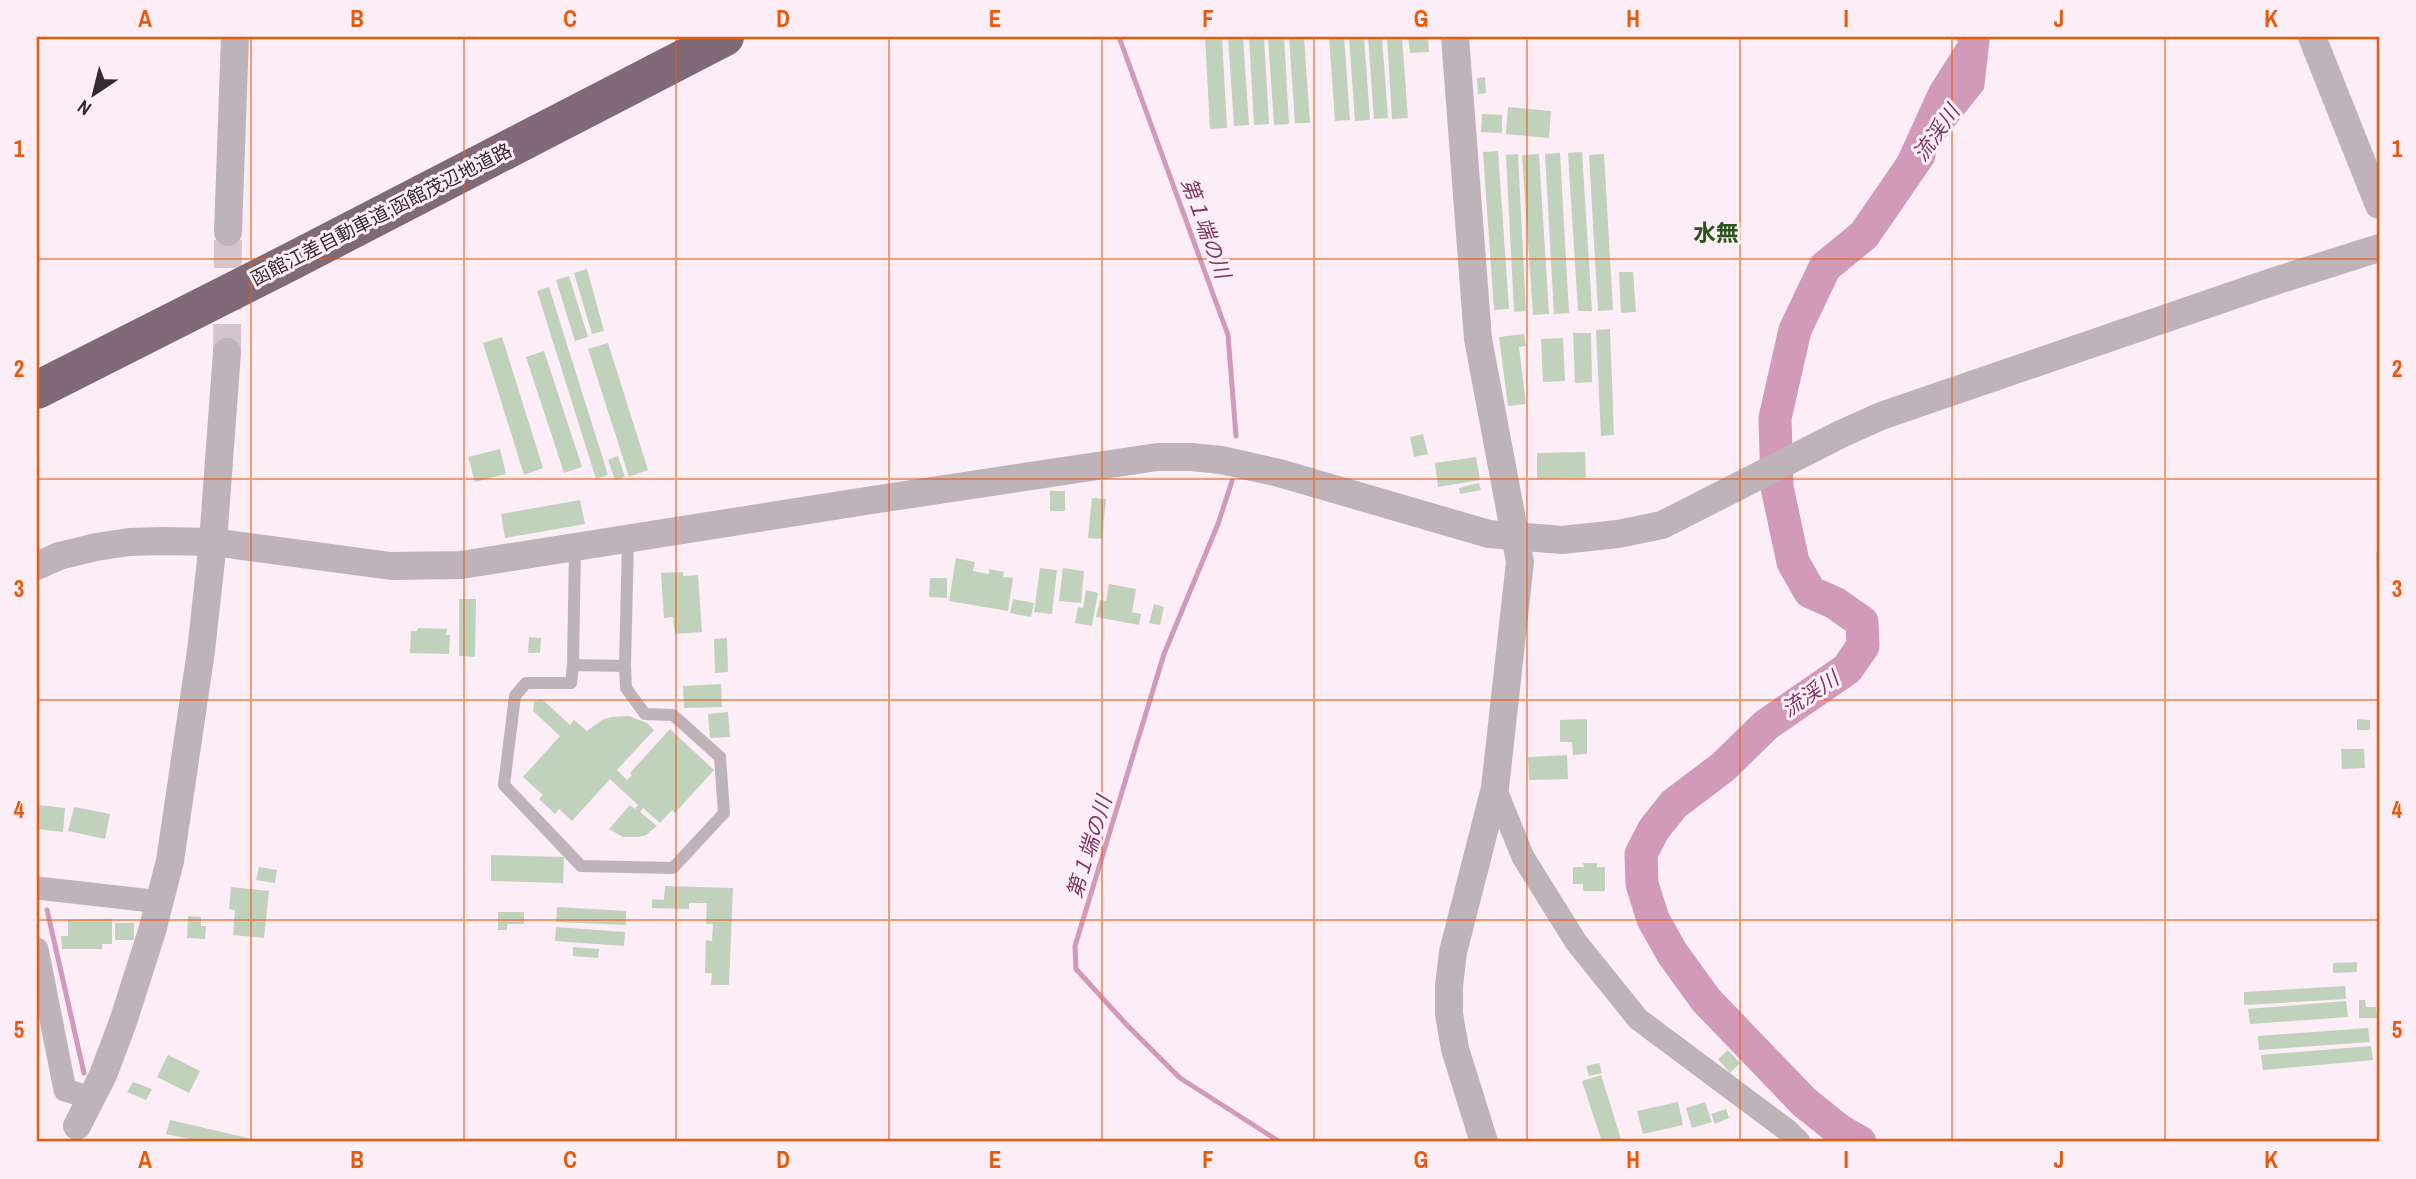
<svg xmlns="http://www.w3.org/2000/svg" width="2416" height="1179" viewBox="0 0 2416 1179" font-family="'Archivo Narrow','Noto Sans JP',sans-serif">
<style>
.water{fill:#d09ab8}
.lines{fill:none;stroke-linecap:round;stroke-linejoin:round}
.stream{stroke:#d09ab8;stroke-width:5}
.river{stroke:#d09ab8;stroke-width:33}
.building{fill:#c0d1bc}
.tertiary-tunnel{stroke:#d5c6ce;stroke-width:28;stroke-dasharray:28 14;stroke-linecap:butt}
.service{stroke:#beb3b9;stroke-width:12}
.minor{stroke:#beb3b9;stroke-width:23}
.tertiary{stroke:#beb3b9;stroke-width:28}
.motorway{stroke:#816a77;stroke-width:38}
.grid{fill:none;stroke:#e8590c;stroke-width:2;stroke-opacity:0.55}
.labels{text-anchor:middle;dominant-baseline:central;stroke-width:6;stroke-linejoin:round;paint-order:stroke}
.street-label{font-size:19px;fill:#342a2f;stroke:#fdedf6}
.water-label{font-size:21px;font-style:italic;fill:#7b3861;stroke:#fdedf6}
.quarter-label{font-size:23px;font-weight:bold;fill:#29561e;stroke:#fdedf6}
.neatline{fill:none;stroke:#e8590c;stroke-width:2.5}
.grid-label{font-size:23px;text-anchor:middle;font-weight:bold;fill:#e8590c}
</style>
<rect width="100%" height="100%" fill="#fdedf6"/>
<path class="water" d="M1954 37H1990L1984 89 1896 199 1889 176 1930 86 1958 42Z"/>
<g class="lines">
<path class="stream" d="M1119 37 1228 335 1236 436
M1232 481 1218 524 1164 654 1075 946 1076 969 1126 1024 1180 1078 1280 1142
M47 910 84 1073"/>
<path class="river" d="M1860 1142 1839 1130 1804 1102 1706 1000 1672 953 1653 919 1642 884 1641 854 1654 829 1674 804 1723 767 1766 725 1847 669 1863 646 1862 622 1835 603 1810 592 1793 562 1777 487 1775 418 1795 330 1825 267 1864 235 1919 155"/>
</g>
<path class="building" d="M1205 37H1222L1227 128 1210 129Z
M1228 37H1243L1249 125 1234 126Z
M1249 37H1264L1269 124 1254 125Z
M1268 37H1284L1289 124 1274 125Z
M1289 37H1304L1310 123H1295Z
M1329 37H1344L1350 120 1335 121Z
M1349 37H1364L1370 120 1355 121Z
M1368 37H1382L1388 118 1374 119Z
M1387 37H1402L1408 118 1392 119Z
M1408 37H1428L1429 52 1410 53Z
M1485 77 1486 93 1478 94 1477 78Z
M1508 107 1551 111 1549 138 1506 134Z
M1482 114 1502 115V133L1481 132Z
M1498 151 1509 309 1494 310 1483 152Z
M1582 152 1592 311H1578L1568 153Z
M1560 153 1569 313 1554 314 1545 154Z
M1518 154 1526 311 1514 312 1506 155Z
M1539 154 1549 314 1533 315 1522 155Z
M1604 154 1613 310 1598 311 1589 155Z
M587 269 604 331 592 334 574 273Z
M1619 272H1633L1636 312 1621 313Z
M569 276 588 337 575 341 556 280Z
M549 287 608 475 596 479 537 291Z
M1610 329 1614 435 1601 436 1596 330Z
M1573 333H1591L1592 382 1575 383Z
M1524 334 1526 346 1519 347 1526 404 1508 406 1499 337Z
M502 337 543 468 524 475 483 343Z
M1563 338 1565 381 1543 382 1541 339Z
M608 343 648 470 629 477 588 349Z
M544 351 582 467 564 473 526 357Z
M1423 434 1428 454 1414 457 1410 437Z
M500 449 506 474 475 482 468 457Z
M1585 452 1586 478 1537 479V453Z
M618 456 625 477 615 480 608 460Z
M1476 457 1480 480 1438 487 1435 463Z
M1479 483 1481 490 1460 494 1459 488Z
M1050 491H1065V511H1050Z
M1092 498 1106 499 1102 539 1088 538Z
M580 500 585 524 505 538 501 514Z
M2376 552H2379V594H2377Z
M956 558 975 562 973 571 989 574V569L1004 572 1003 577 1013 578 1008 611 949 601Z
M1040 568 1057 570 1052 614 1034 612Z
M1063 568 1084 571 1081 603 1059 601Z
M683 572V576L698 575 702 632 675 634 673 617 664 618 661 573Z
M930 578H947V598L929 597Z
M1109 584 1136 589 1132 612 1141 614 1139 625 1096 617 1100 600 1106 601Z
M1086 590 1098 593 1092 626 1075 623 1078 607 1083 608Z
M459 599H476L475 657 459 656Z
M1013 599 1034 603 1031 617 1010 613Z
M1154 604 1164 607 1160 625 1149 623Z
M418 628 447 629 446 635H450L449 654 410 653 411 631H417Z
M529 637 541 638 540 653H528Z
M727 638 728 672 715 673 714 639Z
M721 684 722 707 684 708 683 686Z
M539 700H543L570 725 574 720 587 731 602 720 611 717 629 716 647 723 654 730 617 770 627 780 632 775 630 773 670 729 714 770 675 813 672 810 660 823 643 808 640 812 657 826 646 835 638 837H623L609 829 630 805 635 809 638 805 610 779 572 821 559 809 555 814 539 799 543 795 523 777 560 736 533 711 534 702Z
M728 712 730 737 710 738 708 714Z
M1587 719V754L1573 755 1572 742H1560V720Z
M2357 719 2370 720V730H2357Z
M2341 749H2364L2365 768 2342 769Z
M1567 755 1568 779 1529 780 1528 757Z
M37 805 65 808 63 832 37 829Z
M74 807 110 814 105 839 68 831Z
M491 855 564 857 563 883 491 881Z
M1583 863H1597V867H1605V891H1583V884H1573V867H1584Z
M259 867 277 870 275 883 256 880Z
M665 886 733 888 729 985H711L712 973H705L706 940 712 941 713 924H706L707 903H689V909L652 908V899L664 900Z
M231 887 269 891 264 938 233 935 235 910 229 909Z
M557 907 626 911V925L556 922Z
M498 912H524V924H507V930H498Z
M188 916 201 917V926H206L205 939 187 938Z
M112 919V944H102V949H62L61 936H68V920Z
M115 923H134V940H115Z
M556 927 625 932 624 946 555 941Z
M573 947 599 949 598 958 573 956Z
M2357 962V972L2333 973V963Z
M2345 986 2346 999 2244 1005V992Z
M2359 1000H2365L2366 1007H2376L2377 1018H2359Z
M2346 1001 2348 1017 2250 1024 2248 1009Z
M2368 1028 2370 1042 2259 1050 2258 1036Z
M2371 1046 2373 1060 2263 1070 2261 1055Z
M1728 1050 1740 1063 1730 1073 1718 1059Z
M168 1055 200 1071 189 1093 157 1077Z
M1599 1063 1602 1073 1589 1076 1586 1066Z
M1601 1075 1622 1142H1602L1582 1081Z
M133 1082 152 1089 146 1100 127 1092Z
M1678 1102 1683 1125 1643 1134 1637 1111Z
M1705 1102 1712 1122 1692 1128 1686 1108Z
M1726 1109 1729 1118 1715 1124 1711 1114Z
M170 1120 252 1139 251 1142H203L166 1134Z"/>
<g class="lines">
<path class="tertiary-tunnel" d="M227 352 228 232"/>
<path class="service" d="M575 547 573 665 625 666 628 539
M573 665 571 683H526L515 696 504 785 581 866 673 868 724 813 720 757 673 715 645 714 626 688 625 666"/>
<path class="minor" d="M1495 788 1523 857 1576 942 1638 1019 1787 1130 1799 1142
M37 888 161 902
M37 949 65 1090 91 1098"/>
<path class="tertiary" d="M1455 37 1478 339 1520 562 1495 788 1453 952 1449 986V1014L1455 1049 1484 1142
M2312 37 2379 205
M228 232 235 37
M37 566 59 556 96 547 129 542 163 541 213 542 391 566 461 565 872 500 1157 457H1191L1221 460 1279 473 1489 534 1562 540 1618 534 1662 525 1841 434 1881 416 2272 282 2379 248
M77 1126 103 1075 123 1022 152 931 170 861 201 651 213 542 227 352"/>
<path class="motorway" d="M37 390 290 262 725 37"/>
</g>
<path class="grid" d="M251 37V1142M464 37V1142M676 37V1142M889 37V1142M1102 37V1142M1314 37V1142M1527 37V1142M1740 37V1142M1952 37V1142M2165 37V1142M37 259H2379M37 479H2379M37 700H2379M37 920H2379"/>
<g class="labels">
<g class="street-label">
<text transform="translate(381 214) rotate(-27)">函館江差自動車道;函館茂辺地道路</text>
</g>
<g class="water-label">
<text transform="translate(1936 133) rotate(-55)">流渓川</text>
<text transform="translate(1206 228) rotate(70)">第１端の川</text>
<text transform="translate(1810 694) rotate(-34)">流渓川</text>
<text transform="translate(1089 847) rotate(-73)">第１端の川</text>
</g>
<g class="quarter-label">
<text x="1716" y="232">水無</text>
</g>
</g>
<rect width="2416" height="1179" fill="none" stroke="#fdedf6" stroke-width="77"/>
<g transform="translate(94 94) rotate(215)" stroke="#fdedf6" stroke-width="5" paint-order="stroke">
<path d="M0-5L12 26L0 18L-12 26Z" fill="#342a2f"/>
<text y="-10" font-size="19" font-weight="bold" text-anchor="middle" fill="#342a2f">N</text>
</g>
<rect x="38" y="38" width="2340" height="1102" class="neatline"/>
<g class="grid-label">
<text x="145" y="27">A</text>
<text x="357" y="27">B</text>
<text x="570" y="27">C</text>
<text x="783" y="27">D</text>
<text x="995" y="27">E</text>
<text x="1208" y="27">F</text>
<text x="1421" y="27">G</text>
<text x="1633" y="27">H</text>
<text x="1846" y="27">I</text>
<text x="2059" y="27">J</text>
<text x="2271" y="27">K</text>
<text x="19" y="157">1</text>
<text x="2397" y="157">1</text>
<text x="19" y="377">2</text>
<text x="2397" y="377">2</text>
<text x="19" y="597">3</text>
<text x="2397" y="597">3</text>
<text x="19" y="818">4</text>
<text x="2397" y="818">4</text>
<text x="19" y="1038">5</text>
<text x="2397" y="1038">5</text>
<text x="145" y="1168">A</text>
<text x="357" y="1168">B</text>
<text x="570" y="1168">C</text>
<text x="783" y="1168">D</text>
<text x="995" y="1168">E</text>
<text x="1208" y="1168">F</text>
<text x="1421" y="1168">G</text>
<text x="1633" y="1168">H</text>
<text x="1846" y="1168">I</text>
<text x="2059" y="1168">J</text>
<text x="2271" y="1168">K</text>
</g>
</svg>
